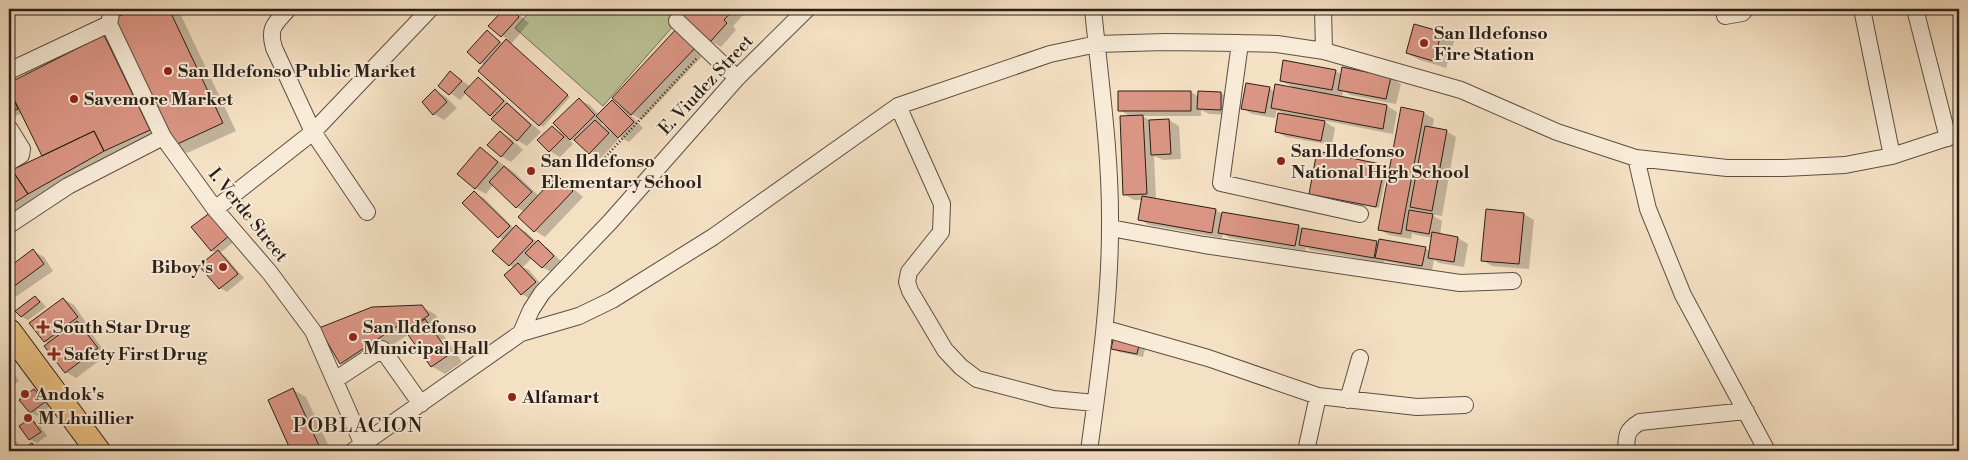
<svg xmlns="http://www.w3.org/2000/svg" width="1968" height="460" viewBox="0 0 1968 460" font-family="'Libre Bodoni',serif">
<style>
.green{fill:#bac295;stroke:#727056}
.shadow{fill:#0003;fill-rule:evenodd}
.building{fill:#db9584;stroke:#2a1f18}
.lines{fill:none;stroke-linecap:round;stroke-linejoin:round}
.minor-casing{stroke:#5c4f43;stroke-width:18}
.highway-casing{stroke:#2a1f18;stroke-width:26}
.path{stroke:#2a1f18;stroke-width:2.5;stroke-dasharray:1 2.5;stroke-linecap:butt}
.minor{stroke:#f8ebd8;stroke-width:16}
.highway{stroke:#eac082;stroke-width:24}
.poi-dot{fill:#8f2418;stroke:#f8ebd8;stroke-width:2}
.labels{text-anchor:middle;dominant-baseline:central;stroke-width:4;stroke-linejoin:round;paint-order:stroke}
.poi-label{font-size:18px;font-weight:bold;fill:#2a1f18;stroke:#f8ebd8;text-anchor:start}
.street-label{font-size:18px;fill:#2a1f18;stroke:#f8ebd8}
.quarter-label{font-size:20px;letter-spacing:1px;fill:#2a1f18;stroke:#f8ebd8}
</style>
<rect width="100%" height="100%" fill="#f4e0c3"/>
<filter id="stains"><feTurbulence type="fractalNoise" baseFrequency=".004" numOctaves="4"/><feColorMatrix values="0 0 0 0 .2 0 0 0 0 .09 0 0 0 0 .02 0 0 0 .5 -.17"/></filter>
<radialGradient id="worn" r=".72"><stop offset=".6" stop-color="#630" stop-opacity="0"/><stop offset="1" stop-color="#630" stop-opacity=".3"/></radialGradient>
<path class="green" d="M532 9H688L603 106 515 28Z"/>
<path class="shadow" d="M137 9H178L236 131 187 153 174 145 115 20Z
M506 9H510L517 13 529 23 511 44 570 97 543 127 479 71 485 65 481 63 487 32 504 44 508 40 490 26Z
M691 9H749L733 26 736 30 721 47 711 41 684 17Z
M679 28 707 51 642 120 629 113 643 128 629 142 615 134 619 139 600 159 590 153 581 144 568 138 573 144 560 157 550 151 539 140 552 127 566 135 579 100 590 105 599 115 612 102 624 109ZM604 122 611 130 601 124Z
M1441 33 1454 41 1446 68 1420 60 1407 53Z
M104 36 114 42 159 136 9 218V175L43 156 22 113 9 119V84Z
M1336 71 1342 75 1390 78 1401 84 1396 104 1350 95 1343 91 1342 98 1387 106 1397 112 1393 134 1322 120 1335 128 1332 145 1286 137 1276 131 1286 115 1277 110 1275 118 1252 114 1242 108 1269 88 1275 92 1295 88 1281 81Z
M451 73 471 87 478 79 488 85 541 132 527 146 517 140 466 93 460 100 439 85Z
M436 91 446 97 457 108 444 120 434 114 423 102Z
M1191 92 1199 97V92L1221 93 1231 99V115L1209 114 1201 110V116H1142L1151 121 1169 120 1179 126 1181 159 1163 160 1154 156 1156 200 1216 210 1223 215 1298 226 1304 229 1379 243 1425 248 1430 251 1433 238 1417 235 1412 233 1411 239 1389 235 1379 229 1402 109 1424 113 1434 119 1432 129 1446 131 1456 137 1442 216 1430 214 1442 221 1440 235 1458 238 1468 244 1464 267 1439 263 1434 260 1432 271 1384 261V263L1310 250 1306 247 1305 251 1230 238 1223 234 1222 238 1149 225 1139 219 1142 200H1134L1124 194 1131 117 1120 110V93Z
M500 133 510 138 523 150 511 162 501 156Z
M480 148 515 173 539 196 557 177 567 183 583 197 545 237 535 231 519 217 524 212 517 207 493 185 486 194 475 188Z
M1318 153 1388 168 1379 208 1310 193Z
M474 193 484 198 514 228 516 227 526 232 537 242 548 248 563 263 553 273 542 267 532 258 523 267 529 270 545 289 532 300 522 294 506 276 514 268 510 265 504 240 499 237Z
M211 213 236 240 220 253 225 256 244 278 227 292 220 288 201 266 217 253 211 250Z
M1524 214 1534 220 1529 269 1492 266 1482 260Z
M33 251 44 257 53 271 17 296 9 292V269Z
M35 297 41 301 46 307 28 320 22 317Z
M64 299 74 305 87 324 83 326 88 329 107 355 76 378 66 372 46 346 49 344 44 341Z
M421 307 435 314 441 323 437 326 462 362 445 374 431 366 409 334 354 371 341 363 320 328Z
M1114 337 1146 346 1143 357 1119 352 1112 348Z
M9 366 19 381 9 388Z
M34 390 41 394 50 406 37 416 31 412Z
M293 390 306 397 331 451H293L269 400Z
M9 404 17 413 9 419Z
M31 420 38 423 47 436 37 443 30 439Z
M9 438 17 442 23 451 32 444 39 451H9Z"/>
<path class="building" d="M134 9H169L223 123 173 146 113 19Z
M504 9H511L519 17 501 37 488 26Z
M689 9H734L724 20 727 23 710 42 682 17Z
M1414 24 1442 32 1433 61 1406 53Z
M678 27 698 45 631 115 612 98Z
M487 30 500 42 480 64 467 52Z
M104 35 150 130 104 151 94 131 42 156 9 89V83Z
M506 39 568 95 539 126 478 71Z
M1283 60 1336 70 1332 90 1280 81Z
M1342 67 1391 77 1386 99 1338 90Z
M450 71 462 81 449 95 438 86Z
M478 77 504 101 490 116 464 92Z
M1246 83 1270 87 1265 113 1241 109Z
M1275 84 1387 105 1383 129 1271 108Z
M9 89 18 109 9 113Z
M435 89 447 102 433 115 422 102Z
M1118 91H1191V111H1118Z
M1198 91 1221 92V110L1197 109Z
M579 98 595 115 570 140 553 123Z
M612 100 634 122 618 138 596 116Z
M507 103 531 125 517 141 491 119Z
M1401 107 1424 112 1401 234 1378 230Z
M1278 113 1325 121 1321 141 1275 132Z
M1143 115 1147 194 1123 195 1120 116Z
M1169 119 1171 154 1151 155 1149 120Z
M595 120 609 133 589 154 574 140Z
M552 126 564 137 549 152 537 140Z
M1425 126 1447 130 1432 211 1410 207Z
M94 131 104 151 28 194 12 170Z
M500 131 513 143 501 157 487 145Z
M480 147 498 162 475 189 457 174Z
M1317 151 1385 165 1376 207 1309 194Z
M504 166 532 192 516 208 489 182Z
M12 170 28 194 9 206V172Z
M557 175 573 191 534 232 518 217Z
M474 191 510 226 498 238 462 203Z
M1142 196 1216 209 1212 233 1138 220Z
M1486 209 1524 213 1519 264 1481 261Z
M1409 210 1433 214 1429 234 1406 230Z
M211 212 230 235 211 251 191 227Z
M1222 212 1299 225 1295 246 1218 233Z
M516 225 533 241 509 266 492 251Z
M1302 228 1377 241 1374 258 1299 245Z
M1432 232 1458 237 1454 262 1428 258Z
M1379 239 1426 247 1422 266 1375 258Z
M538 240 554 256 542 268 525 253Z
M33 249 44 264 9 290V267Z
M218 250 238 274 219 289 199 266Z
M518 263 536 282 521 295 504 275Z
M35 296 40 302 21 317 15 311Z
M63 298 78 317 44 342 29 323Z
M422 305 429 315 407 330 402 323 340 364 319 328 372 307Z
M425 319 450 354 431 367 406 332Z
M77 321 98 348 65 373 44 346Z
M1114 336 1140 341 1137 354 1111 349Z
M293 388 320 448 312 451H291L268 400Z
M34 389 45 402 30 413 19 400Z
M31 418 41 432 29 440 19 426Z
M32 443 38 451H24L22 449Z"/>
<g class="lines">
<defs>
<path id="minor" d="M112 9 109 24 163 137 215 209 270 273 313 331 363 445
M288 9C275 24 268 27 274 48L313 132 367 212
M1323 9 1324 51
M1862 9 1892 156
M1915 9 1948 138
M1725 16 1742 13 1746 9
M677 21 737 78
M1240 43 1221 183 1360 214
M9 71 109 24
M898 106 942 204 941 232 909 272 907 282 910 291 945 350 961 367 977 379 1053 399 1095 403
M9 128 22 149 21 155 9 162
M1636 158 1648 209 1683 295 1767 451
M215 209 313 132 430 9
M9 225 68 186 163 137
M1110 228 1204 245 1460 283 1513 281
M1106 329 1208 358 1318 396 1417 407 1465 405
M521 333 579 316 612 300 713 237 898 106 1050 54 1097 44 1165 42 1240 43 1277 44 1324 51 1461 90 1557 132 1636 158 1727 168H1784L1845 165 1892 156 1959 134
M335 380 382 349 421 404
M1348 400 1360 358
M353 451 521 333 531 310 542 293 610 222 737 78 807 9
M1089 451C1099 377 1110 303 1110 228 1111 155 1100 81 1093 9
M1306 451 1318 396
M1626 451C1627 436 1625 431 1640 422L1746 411"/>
<path id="highway" d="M9 331 98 451"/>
</defs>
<use href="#minor" class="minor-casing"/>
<use href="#highway" class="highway-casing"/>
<path class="path" d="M598 165 697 58"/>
<use href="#minor" class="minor"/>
<use href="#highway" class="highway"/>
</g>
<g class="poi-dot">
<circle cx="1424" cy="43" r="5"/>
<circle cx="168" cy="71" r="5"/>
<circle cx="74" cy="99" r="5"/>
<circle cx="1281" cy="161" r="5"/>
<circle cx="531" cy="171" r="5"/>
<circle cx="223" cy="267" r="5"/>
<path d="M40.5 319.5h5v5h5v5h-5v5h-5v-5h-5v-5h5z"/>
<circle cx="353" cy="337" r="5"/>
<path d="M51.5 346.5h5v5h5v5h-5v5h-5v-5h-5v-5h5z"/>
<circle cx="25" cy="394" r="5"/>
<circle cx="512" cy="397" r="5"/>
<circle cx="28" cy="418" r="5"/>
</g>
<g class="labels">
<g class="poi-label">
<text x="1434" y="33">San Ildefonso<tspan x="1434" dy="21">Fire Station</tspan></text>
<text x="178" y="71">San Ildefonso Public Market</text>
<text x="84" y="99">Savemore Market</text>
<text x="1291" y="151">San Ildefonso<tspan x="1291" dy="21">National High School</tspan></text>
<text x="541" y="161">San Ildefonso<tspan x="541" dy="21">Elementary School</tspan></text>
<text x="213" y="267" text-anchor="end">Biboy's</text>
<text x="53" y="327">South Star Drug</text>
<text x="363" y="327">San Ildefonso<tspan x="363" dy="21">Municipal Hall</tspan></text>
<text x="64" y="354">Safety First Drug</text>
<text x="35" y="394">Andok's</text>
<text x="522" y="397">Alfamart</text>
<text x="38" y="418">M Lhuillier</text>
</g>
<g class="street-label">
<text transform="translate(706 85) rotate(-47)">E. Viudez Street</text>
<text transform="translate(248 215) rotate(51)">I. Verde Street</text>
</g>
<g class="quarter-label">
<text x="358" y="426">POBLACION</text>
</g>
</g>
<rect width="1968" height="460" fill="none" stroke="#f4e0c3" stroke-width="30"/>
<rect x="10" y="10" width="1948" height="440" fill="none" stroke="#2a1f18" stroke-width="2.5"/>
<rect x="15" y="15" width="1938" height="430" fill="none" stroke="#2a1f18"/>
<rect width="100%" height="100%" filter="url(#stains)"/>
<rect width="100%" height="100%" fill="url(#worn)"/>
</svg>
